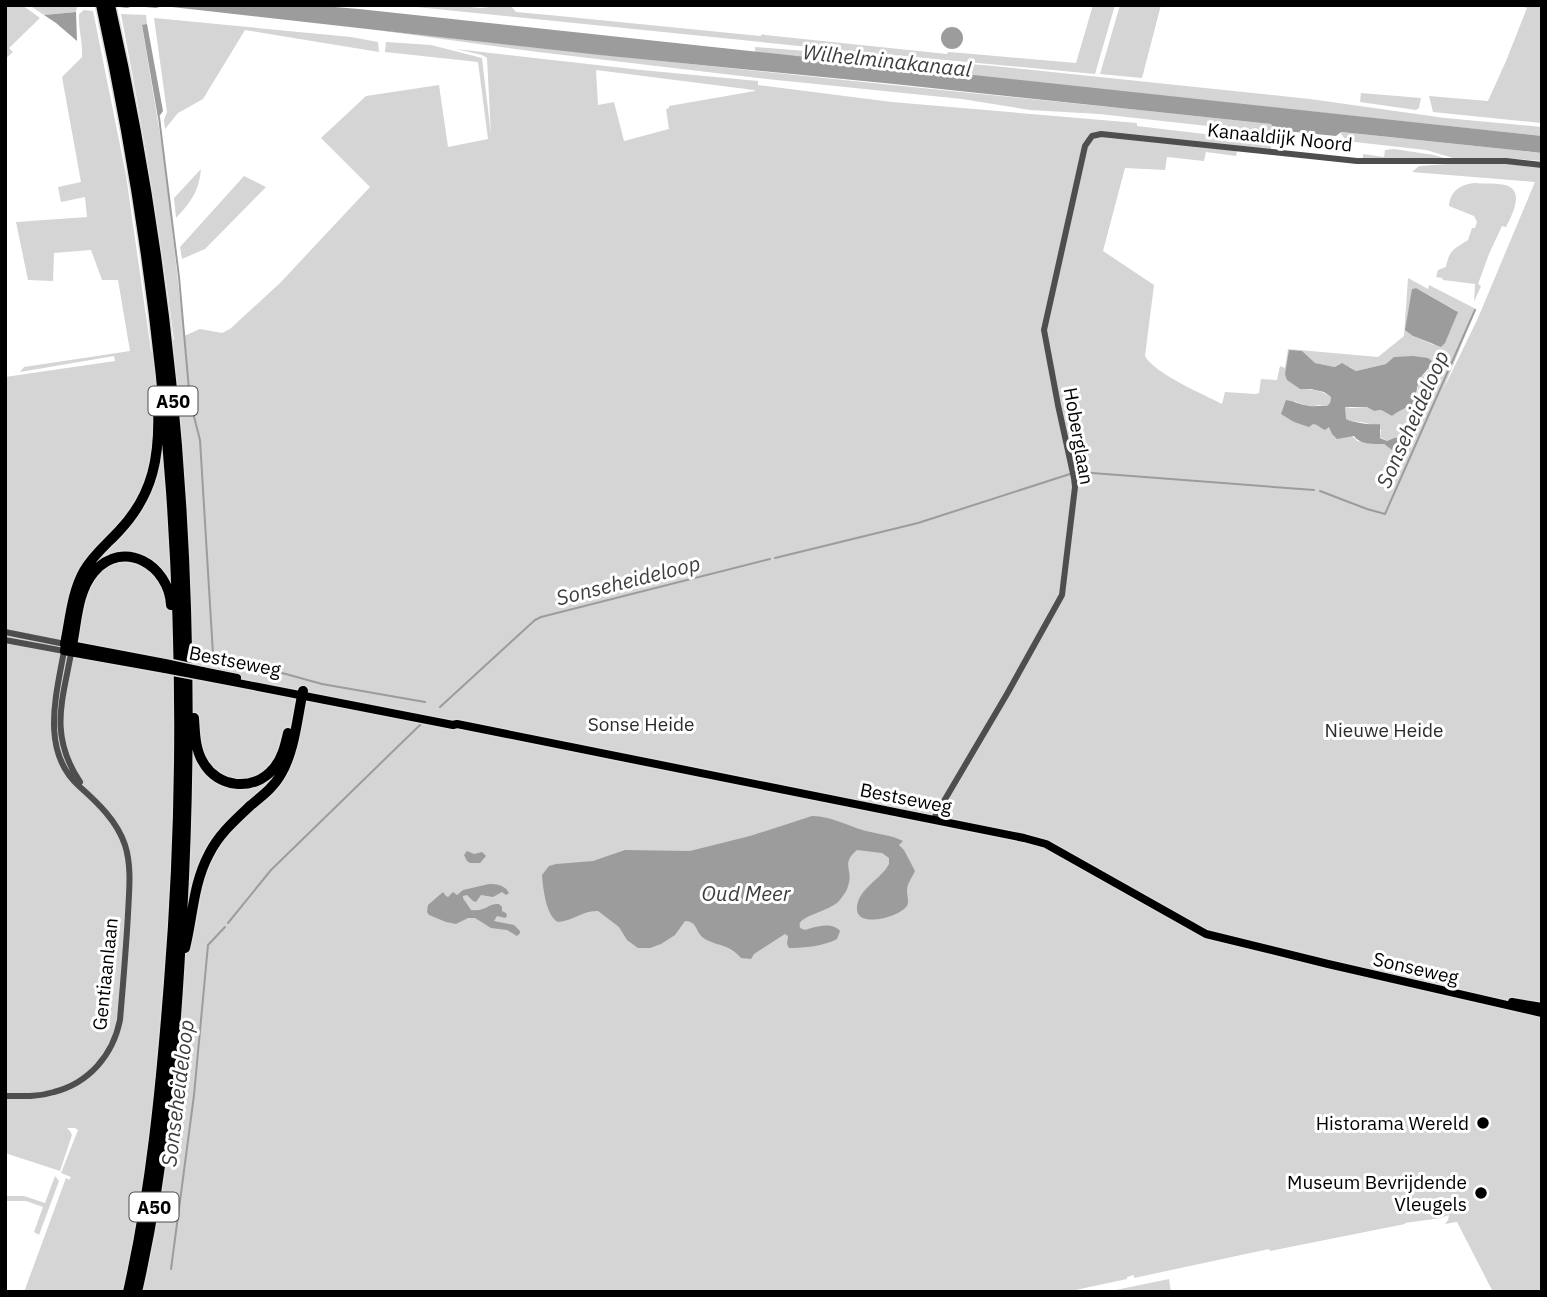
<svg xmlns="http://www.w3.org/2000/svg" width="1547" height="1297" viewBox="0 0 1547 1297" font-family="'IBM Plex Sans',sans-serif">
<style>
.green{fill:#d5d5d5;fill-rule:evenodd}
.water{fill:#9c9c9c}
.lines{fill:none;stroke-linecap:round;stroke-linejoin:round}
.stream{stroke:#9c9c9c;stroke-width:2}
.major-casing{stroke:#dbdbdb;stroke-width:11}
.highway-casing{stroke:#dbdbdb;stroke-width:13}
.minor{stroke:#4e4e4e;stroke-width:6}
.major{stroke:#000;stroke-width:8}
.highway{stroke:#000;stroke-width:10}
.major-bridge-casing{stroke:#dbdbdb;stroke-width:11;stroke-linecap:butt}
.major-bridge{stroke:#000;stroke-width:8}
.poi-dot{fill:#000;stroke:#fff;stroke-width:2.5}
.labels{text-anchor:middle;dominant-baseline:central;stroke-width:6;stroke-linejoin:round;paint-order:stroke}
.shield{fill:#fff;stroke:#4c4c4c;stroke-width:2}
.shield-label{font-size:18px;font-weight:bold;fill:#000}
.street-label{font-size:19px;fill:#000;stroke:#fff}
.park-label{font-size:19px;fill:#2c2c2c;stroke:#fff}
.poi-label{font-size:19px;fill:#000;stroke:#fff;text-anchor:end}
.water-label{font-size:21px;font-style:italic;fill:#3d3d3d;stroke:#fff}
</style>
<rect width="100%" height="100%" fill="#fff"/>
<path class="green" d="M5 5H22L40 18 9 48 13 52 5 59Z
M29 5H70L77 7 76 12 44 15Z
M397 5H454L480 8 510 5 516 12 549 15 760 36 763 34 765 35 947 54 948 52 962 53 1076 63 1093 5H1115L1095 74 849 51Z
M1120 5H1161L1142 78 1100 74Z
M1521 5H1542V123L1433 112 1429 96 1488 101 1506 61 1527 8Z
M84 10 93 11 126 175 151 351 174 340C160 231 142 123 121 14L146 15 147 24 142 26 165 164 184 336 200 329 222 333 230 329 280 283 370 187 321 138 366 96 439 85 448 147 488 139 478 62 385 52 386 42 431 45 482 58 491 135 487 58 482 55 456 49 641 70 758 81V85L892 102 1137 123V126L1264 141 1271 146V149L1237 151 1236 156 1206 152 1204 161 1167 157 1165 170 1125 168 1103 251 1154 285 1145 356C1155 374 1203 394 1222 404L1225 392 1256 394 1259 393 1261 379 1277 380 1280 366 1285 368 1288 349 1378 357 1404 336 1408 278 1428 289 1429 285 1476 309 1443 390 1478 318 1535 182 1412 172 1419 166 1461 163 1490 162 1542 167V1292H1493L1457 1222 1445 1224 1448 1220 1449 1215 1441 1218 1405 1223V1224L1270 1251 1269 1249 1134 1278V1275L1127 1277V1279L1066 1292H24L66 1178 69 1180 71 1177 61 1173 78 1130 75 1128H67L70 1131 72 1135 60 1171 5 1153V377L115 361 114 356 20 372 24 367 130 351 118 280H102L91 250 54 253 53 281 28 280 16 222 87 217 85 197 61 202 58 187 81 182 62 77 82 57C83 42 78 28 79 14ZM596 70 754 90 755 91 669 106V108L666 109 669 129 624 141 614 102 598 105ZM1416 288 1457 311 1434 345 1413 336 1412 289ZM1289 350 1302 353 1315 363 1335 367H1350L1356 371 1386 364 1429 369 1419 380 1417 393 1408 407 1400 409 1392 416 1381 410 1374 411 1367 407 1351 408 1345 407V419C1353 423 1358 421 1366 423 1371 424 1376 427 1381 430L1380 437 1387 441 1394 438 1388 447 1384 444H1371L1357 441C1348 428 1327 427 1313 424L1294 401 1310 407 1319 405 1328 406 1330 403 1331 397C1321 390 1312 389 1300 389 1289 379 1288 364 1289 350Z
M154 18 351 37 378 42 379 52 245 30 203 99 178 113 165 129 164 120 167 112Z
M362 28C665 63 968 92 1271 124L1275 130 1274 133H1271L1099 114 1030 110 962 99 758 78 538 52Z
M755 47 994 66 1310 99 1445 118 1542 127V136L758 53 755 51Z
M1361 93 1421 98 1419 108 1416 110 1360 102Z
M1340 132 1542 153V161L1501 158H1453L1426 150 1346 141Z
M1394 149 1434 155 1444 158 1363 159V154L1384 157 1385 150Z
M201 169C199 191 191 202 176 218L174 198Z
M244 176 266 187 205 249 182 259 180 247Z
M1475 183C1483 184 1490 183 1498 184 1527 185 1514 212 1506 227L1502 226 1489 254 1478 284 1481 286 1474 302 1475 284 1443 280 1442 278 1436 277 1438 270 1446 267C1449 250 1454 249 1468 240L1472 228H1475L1477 222 1474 216 1449 206C1450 191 1461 184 1475 183Z
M55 1176 59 1181 39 1235 34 1232 43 1207 26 1201H5V1196H24L45 1203Z
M1169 1279 1171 1292H1106Z"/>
<path class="water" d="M103 5H310L359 9 1542 136V153L1341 132 1336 136 1275 130 1271 124 894 84 600 55 163 6 156 8 134 6 127 8Z
M76 12 77 41 56 23 44 15Z
M147 24 163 111 158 118 142 25Z
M941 38a11 11 0 1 1 22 0a11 11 0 1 1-22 0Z
M1416 288 1458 312 1445 343 1441 347 1413 336 1405 330 1412 289Z
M1289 350 1302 351 1315 363 1335 367 1342 363 1356 371 1386 364 1394 357 1413 356 1428 358 1433 362C1429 369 1422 374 1419 381 1416 389 1417 397 1412 404 1409 407 1397 411 1392 416L1381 410 1374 411 1367 407H1345L1346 419C1353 423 1372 425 1380 424V438L1387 441 1394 438 1404 437 1405 442 1402 451 1396 453 1384 444C1373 444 1360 445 1354 436L1337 439 1332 434 1329 427 1325 430C1320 428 1319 425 1313 424L1309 427 1294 422 1281 414 1286 400C1294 401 1301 405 1309 406 1315 407 1321 405 1327 406L1330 403 1331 397 1324 392 1311 389H1300L1287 380 1285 374Z
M812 816C832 816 847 826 866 831 878 834 891 835 903 841L899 845 904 850 915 871C912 878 907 883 907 891 907 896 910 903 906 907 896 919 849 930 858 902 863 886 882 878 889 864V858L882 853 857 850C840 864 854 870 848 886 847 891 842 897 839 901 831 910 802 916 800 923 799 924 800 926 800 928L805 930C815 927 832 921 840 931L837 939C824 946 804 948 789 948L787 944 788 936 785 934 754 954 751 959 741 958C729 944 720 947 705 939 695 933 698 921 685 921L675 935 661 944 650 948H638L627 940 619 927 598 911C584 910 572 921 558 922 546 916 543 888 542 875L549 866 556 864 593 861 625 850 690 851 750 836Z
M467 851 474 854 482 852 486 856 480 863H470L467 861 464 855Z
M489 884C497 884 505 885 509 893L506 895 502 892 493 897 481 895 476 902 473 901 467 895 463 896V898L471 910C487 912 487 903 499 904L502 907V911L506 913 507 916 505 918 497 916 494 921 514 925 520 931V933L517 936 507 930 491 928 475 918H468L456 924 446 922 429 915 427 912 428 905C433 901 438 896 443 892L446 896 448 897 453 892 457 895 463 890Z"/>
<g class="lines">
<path class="stream" d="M159 117 179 277 190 401 200 440 213 654 322 684 425 702
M1079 472 1314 490
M1320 491 1367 509 1385 514 1475 310
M775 558 918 523 1070 474
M440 707 535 620 541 617 770 559
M228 923 271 870 423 722
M171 1269 194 1095 208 945 225 927"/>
<defs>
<path id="major" d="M165 669 64 651 65 644 165 663
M202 671 237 678
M202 676 453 725 457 724 1024 838 1046 844 1206 934 1328 964 1542 1013
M1512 1002 1542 1007"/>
<path id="highway" d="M101 5C171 325 195 656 169 982 161 1086 151 1190 128 1292
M110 5C178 304 199 612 182 917 176 1043 165 1169 137 1292
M65 644C70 620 72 592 84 571 93 555 107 544 119 531 154 494 160 455 158 406
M72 645C77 622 77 592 94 572 123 538 169 565 171 605
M194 718C195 733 195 749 203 762 217 788 254 792 273 769 282 759 285 746 288 733
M185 948C193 916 193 884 209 854 219 834 235 820 251 805 262 796 274 787 281 774 295 750 297 718 303 691"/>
</defs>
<use href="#major" class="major-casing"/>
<use href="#highway" class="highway-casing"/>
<path class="minor" d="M5 632 65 644
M5 640 64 651C56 696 40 752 80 787 98 803 117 821 125 845 132 867 129 891 128 914 126 949 123 985 120 1020 113 1055 89 1083 54 1092 38 1097 21 1096 5 1096
M72 648C63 700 48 734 80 782
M934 819 939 808 944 801 1007 694 1062 595 1075 487 1074 478 1058 405 1044 330 1085 146 1092 136 1101 134 1357 161H1506L1542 165"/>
<use href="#major" class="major"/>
<use href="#highway" class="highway"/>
<defs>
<path id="major-bridge" d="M165 663 202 671
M165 669 202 676"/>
</defs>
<use href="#major-bridge" class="major-bridge-casing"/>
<use href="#major-bridge" class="major-bridge"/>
</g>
<g class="poi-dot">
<circle cx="1483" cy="1123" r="7"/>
<circle cx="1481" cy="1193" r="7"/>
</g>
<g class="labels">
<g class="shield">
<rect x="148.5" y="386.5" width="49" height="29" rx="5"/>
<rect x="129.5" y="1192.5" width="49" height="29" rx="5"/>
</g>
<g class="shield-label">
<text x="173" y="401">A50</text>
<text x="154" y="1207">A50</text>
</g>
<g class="street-label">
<text transform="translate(1280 137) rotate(6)">Kanaaldijk Noord</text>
<text transform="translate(1079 436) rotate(80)">Hoberglaan</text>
<text transform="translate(235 661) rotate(11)">Bestseweg</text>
<text transform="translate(906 798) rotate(11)">Bestseweg</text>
<text transform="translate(1416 968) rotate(13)">Sonseweg</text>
<text transform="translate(105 974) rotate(-84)">Gentiaanlaan</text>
</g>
<g class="park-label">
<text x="641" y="724">Sonse Heide</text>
<text x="1384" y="730">Nieuwe Heide</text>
</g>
<g class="poi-label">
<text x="1469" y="1123">Historama Wereld</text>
<text x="1467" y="1182">Museum Bevrijdende<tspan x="1467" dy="22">Vleugels</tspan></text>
</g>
<g class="water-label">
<text transform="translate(887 60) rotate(6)">Wilhelminakanaal</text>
<text transform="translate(1412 419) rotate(-66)">Sonseheideloop</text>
<text transform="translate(628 580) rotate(-14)">Sonseheideloop</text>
<text x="746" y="893">Oud Meer</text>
<text transform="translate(177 1093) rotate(-83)">Sonseheideloop</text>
</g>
</g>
<rect width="1547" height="1297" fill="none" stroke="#000000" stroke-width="14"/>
</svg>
